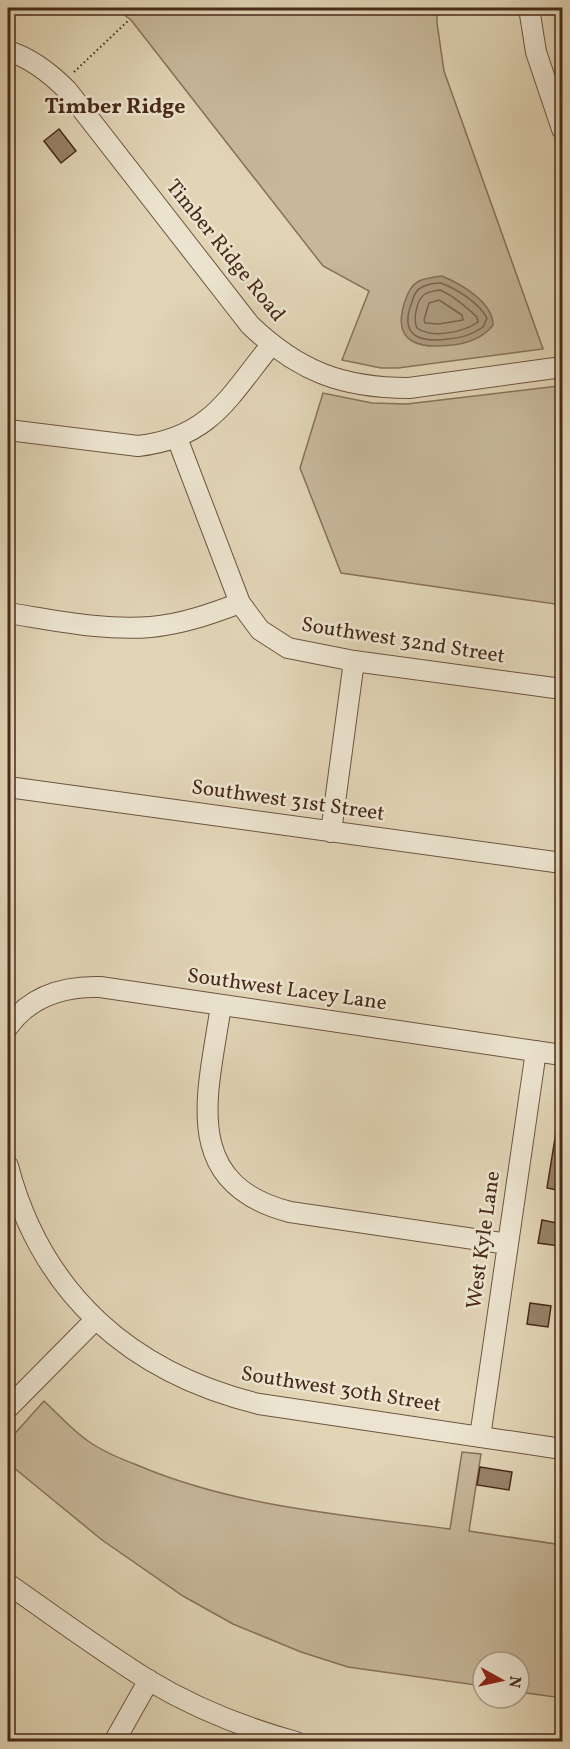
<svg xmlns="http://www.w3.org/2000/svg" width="570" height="1749" viewBox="0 0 570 1749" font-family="Vollkorn,serif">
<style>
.green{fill:#c7b89b;stroke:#88715a;stroke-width:1.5}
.water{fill:#ad9b80;stroke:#856e56;stroke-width:1.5}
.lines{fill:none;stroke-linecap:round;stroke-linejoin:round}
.shore{stroke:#7a624c;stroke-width:1.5}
.building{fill:#98836a;stroke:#482a18;stroke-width:1.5}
.minor-casing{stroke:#6e5540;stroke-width:22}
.path{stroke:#482a18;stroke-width:2;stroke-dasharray:1.5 3;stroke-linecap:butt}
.minor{stroke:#ece4d0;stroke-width:20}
.labels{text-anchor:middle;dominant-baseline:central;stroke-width:5;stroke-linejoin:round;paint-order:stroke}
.street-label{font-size:21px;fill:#482a18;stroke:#ece4d0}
.neighbourhood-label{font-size:22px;font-weight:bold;fill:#482a18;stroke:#ece4d0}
</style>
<rect width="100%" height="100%" fill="#e1d5b6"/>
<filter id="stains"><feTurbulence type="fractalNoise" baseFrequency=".00333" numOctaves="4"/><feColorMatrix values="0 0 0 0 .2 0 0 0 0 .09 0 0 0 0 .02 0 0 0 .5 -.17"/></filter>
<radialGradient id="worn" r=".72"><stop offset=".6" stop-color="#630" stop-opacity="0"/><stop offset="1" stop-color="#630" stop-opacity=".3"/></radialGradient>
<path class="green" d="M115 8H437V23L444 71 543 349 398 368H381L342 360 369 291 323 266 131 20Z
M558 386 562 410V605L341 573 300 468 323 393 372 403 407 404Z
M44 1401C58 1414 72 1430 88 1441 102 1451 121 1459 137 1465 235 1507 345 1515 450 1529L462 1452 481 1454 469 1531 562 1545V1698L519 1692V1662H483V1686L348 1667 301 1652 233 1624 183 1596 102 1540 8 1463V1441Z"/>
<path class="water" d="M442 276C461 284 493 302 493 325 483 338 469 343 453 345 421 349 392 344 404 304 407 295 410 286 419 281 426 278 434 277 442 276Z"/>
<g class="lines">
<path class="shore" d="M441 283C457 289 479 303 487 318L483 327C472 335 462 338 448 339 418 343 399 335 412 302 414 295 416 290 422 287 428 284 435 283 441 283Z
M440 290C454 296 466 307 477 317L478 322C464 332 432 339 417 328 413 320 416 300 425 294 429 291 435 291 440 290Z
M439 300 462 315 463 320 439 324 425 323 424 320 429 303Z"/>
</g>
<path class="building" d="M59 129 76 151 61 163 44 141Z
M557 1126 562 1127V1191L547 1188Z
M542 1220 562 1224 559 1246 538 1243Z
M530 1303 551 1306 548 1327 527 1324Z
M480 1467 512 1472 509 1490 477 1485Z"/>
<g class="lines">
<defs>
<path id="minor" d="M529 8 536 52 562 129
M8 51C31 58 50 73 67 90L250 325C298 371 342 388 409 388L562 367
M8 430 138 446C210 438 229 397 271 345
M177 438 240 603
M8 613C54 620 103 631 151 627 182 624 211 614 240 603L260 630 288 648 354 661 562 689
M8 787 562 863
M331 832 354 661
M221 1005C209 1090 177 1183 290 1212L508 1244
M8 1027C30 996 63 986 100 987L562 1055
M8 1166C42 1295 132 1373 259 1404L562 1449
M8 1408 96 1319
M480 1437 536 1051
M8 1584C54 1616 100 1650 148 1680 193 1707 245 1728 296 1742
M114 1742 149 1680"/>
</defs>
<use href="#minor" class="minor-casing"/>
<path class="path" d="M74 72 129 20"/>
<use href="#minor" class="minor"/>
</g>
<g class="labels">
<g class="street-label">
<text transform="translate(225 251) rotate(51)">Timber Ridge Road</text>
<text transform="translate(403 641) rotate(9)">Southwest 32nd Street</text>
<text transform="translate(288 801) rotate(8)">Southwest 31st Street</text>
<text transform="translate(287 990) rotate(8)">Southwest Lacey Lane</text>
<text transform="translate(484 1240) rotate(-82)">West Kyle Lane</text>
<text transform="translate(341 1390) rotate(9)">Southwest 30th Street</text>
</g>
<g class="neighbourhood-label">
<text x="115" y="107">Timber Ridge</text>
</g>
</g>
<rect width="570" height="1749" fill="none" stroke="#e1d5b6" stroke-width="30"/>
<rect x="9" y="9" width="552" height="1731" fill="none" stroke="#482a18" stroke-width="3"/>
<rect x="15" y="15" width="540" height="1719" fill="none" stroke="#482a18" stroke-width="1.5"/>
<g transform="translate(501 1680) rotate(98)"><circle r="28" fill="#ece4d0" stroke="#aa9a86" stroke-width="1.5"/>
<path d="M0-4.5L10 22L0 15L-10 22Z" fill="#8f2418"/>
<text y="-9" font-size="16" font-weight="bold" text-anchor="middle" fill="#482a18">N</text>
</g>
<rect width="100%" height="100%" filter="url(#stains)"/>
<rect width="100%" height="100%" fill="url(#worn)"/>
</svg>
